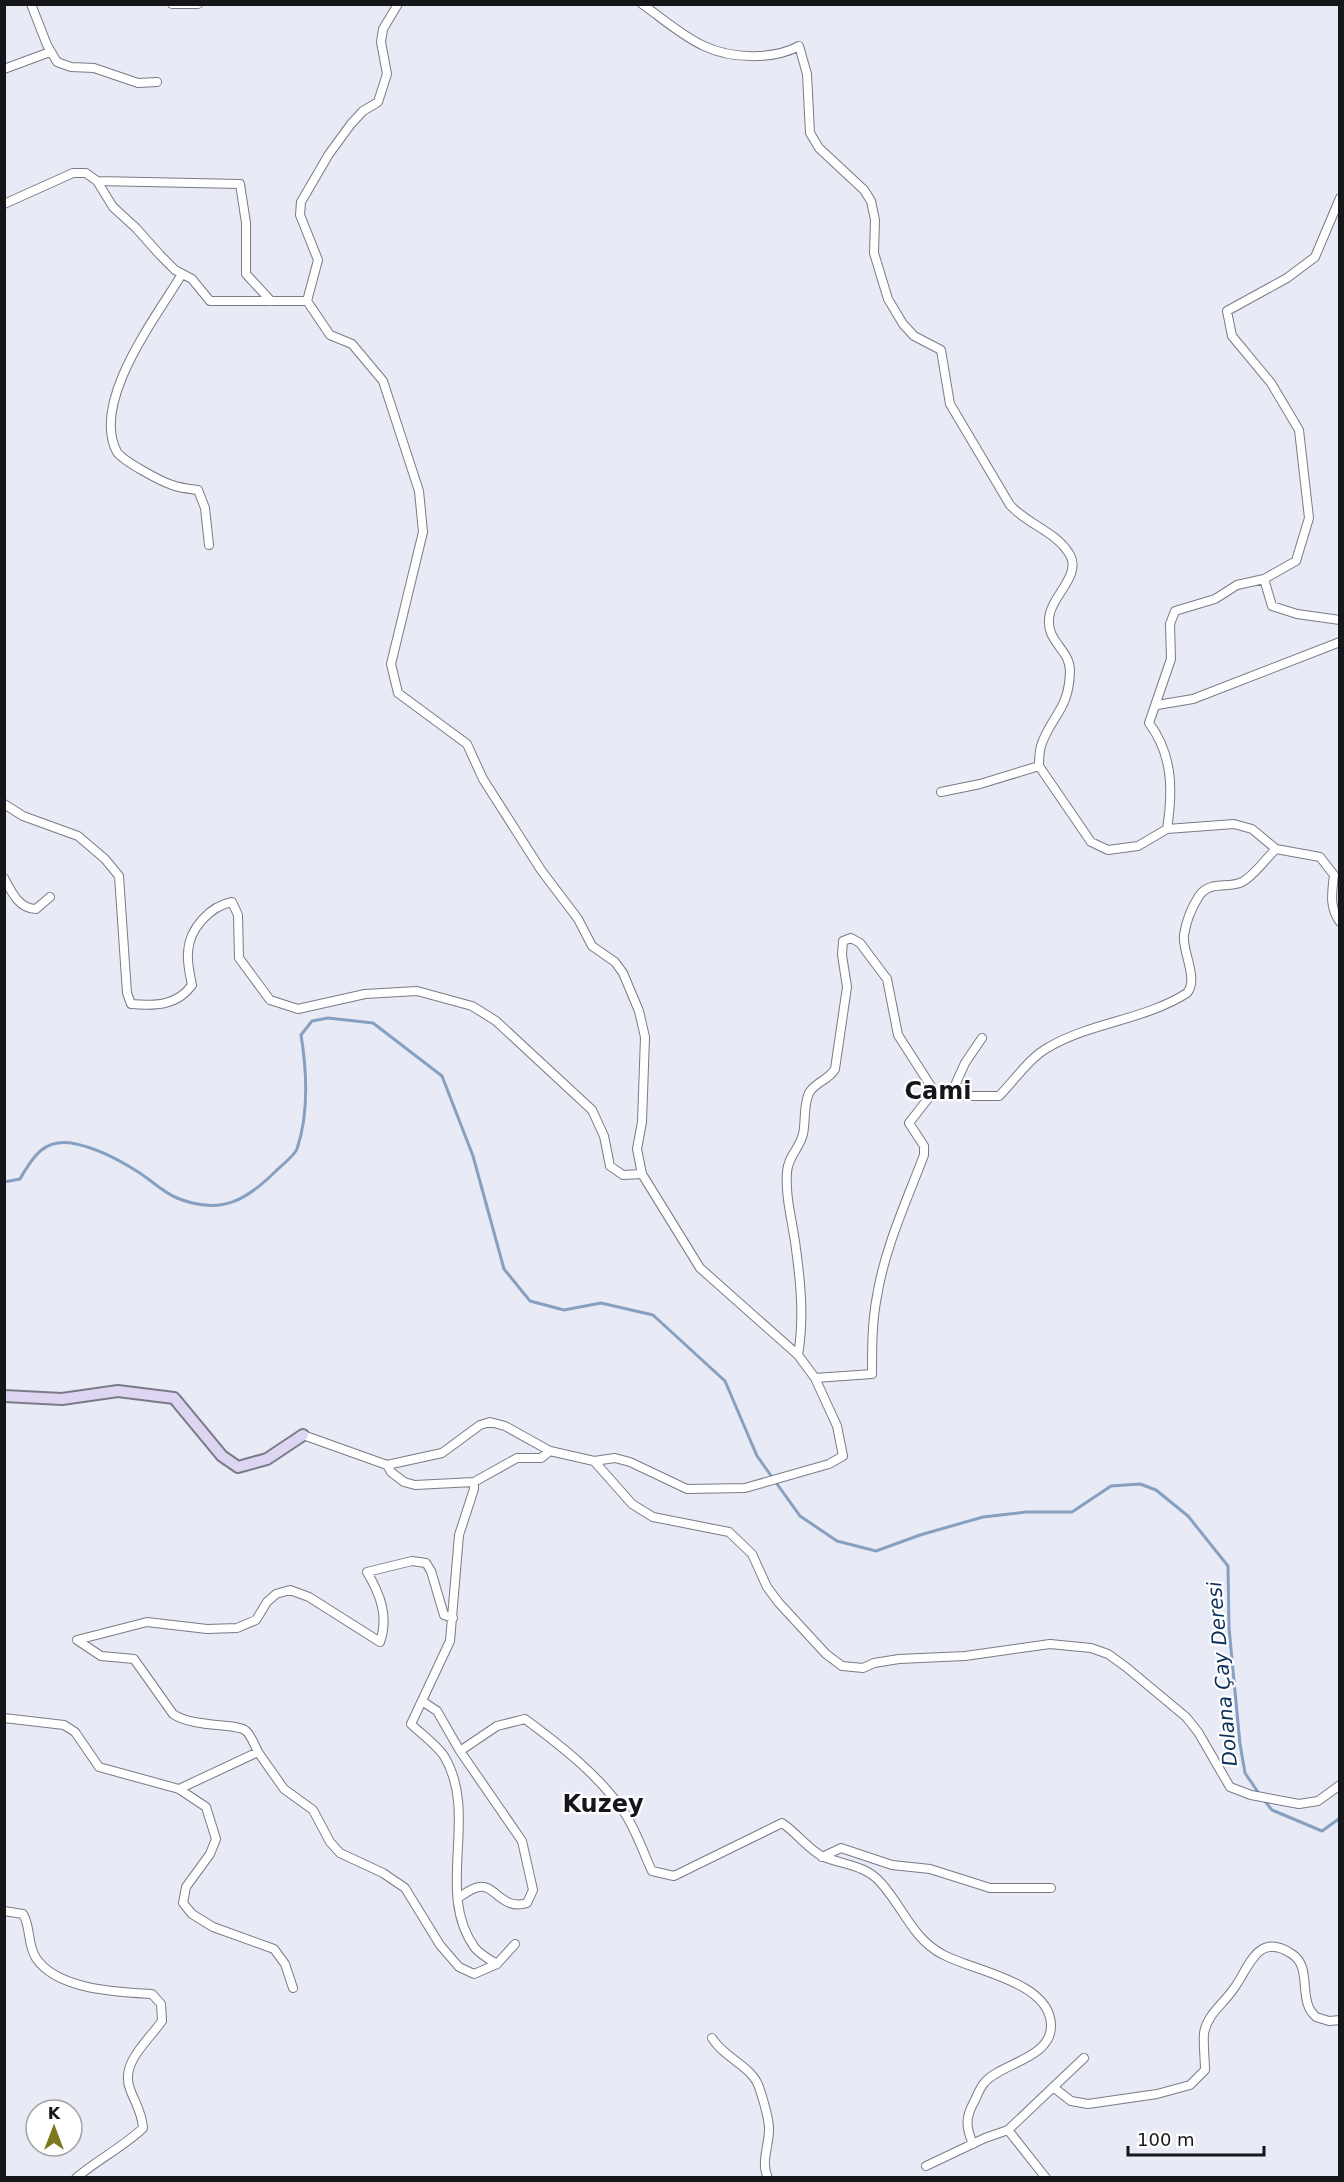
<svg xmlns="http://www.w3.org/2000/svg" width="1344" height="2182" viewBox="0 0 1344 2182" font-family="'DejaVu Sans',sans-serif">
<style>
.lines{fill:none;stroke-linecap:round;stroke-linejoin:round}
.stream{stroke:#87a0c0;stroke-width:3}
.street-casing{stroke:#797b86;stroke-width:10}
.secondary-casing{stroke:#797b86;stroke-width:14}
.street{stroke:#fff;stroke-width:8}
.secondary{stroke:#ded5f2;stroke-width:10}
.labels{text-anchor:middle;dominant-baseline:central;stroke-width:4.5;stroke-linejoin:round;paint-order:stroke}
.water-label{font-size:20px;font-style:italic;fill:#0d315a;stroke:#fff}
.district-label{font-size:24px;font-weight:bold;fill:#15161a;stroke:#fff}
</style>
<rect width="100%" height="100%" fill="#e8eaf6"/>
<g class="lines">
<path class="stream" d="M4 1182 20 1179C33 1156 45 1137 76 1144 95 1148 119 1160 135 1170 149 1178 162 1192 177 1198 222 1216 247 1200 278 1169 284 1163 294 1156 297 1149 309 1113 307 1072 301 1035L312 1021 328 1018 373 1023 442 1076 473 1156 504 1269 530 1301 564 1310 601 1303 653 1315 725 1381 757 1456 800 1516 837 1541 876 1551 920 1535 983 1517 1026 1512H1072L1111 1486 1140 1484 1156 1490 1188 1516 1228 1566 1229 1628 1240 1744 1245 1773 1260 1795
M1264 1800 1272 1810 1322 1831 1340 1818"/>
<defs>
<path id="street" d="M31 4 47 45 57 62 71 67 94 68 138 83 157 82
M172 4H198
M398 4 383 29 381 42 387 74 378 102 363 111 351 124 329 154 301 202 300 215 318 260 307 301 330 335 352 344 383 381 419 491 423 532 391 664 398 693 467 744 483 779 541 870 578 919 592 946 615 962 623 973 639 1011 645 1037 642 1122 637 1149 642 1174 700 1268 798 1355 815 1378 837 1426 843 1456 829 1464 745 1488 687 1489 630 1462 615 1458 594 1461
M642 4C662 18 682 36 704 46 731 59 773 60 799 46L807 74 810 133 819 148 864 190 871 201 875 220 874 253 888 299 903 324 914 336 941 350 950 404 1010 505C1028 525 1056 531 1070 555 1081 574 1054 595 1050 613 1043 641 1070 648 1070 671 1069 709 1053 714 1042 743 1039 750 1039 759 1039 766L1091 842 1108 850 1138 846 1167 829 1234 824 1252 829 1276 849 1320 857 1334 875C1332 893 1329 907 1340 922
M4 69 50 52
M97 181 240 184 246 223V274L271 301
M4 204 73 173H86L97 181 113 207 136 228 160 255 175 270 192 279 210 301H307
M182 274C157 316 90 402 117 452 123 461 160 481 172 485 180 488 190 489 198 490L205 508 209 545
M1264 579 1272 606 1297 614 1340 620
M1157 705 1193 699 1340 642
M941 792 980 784 1039 766
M4 804 23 816 78 836 105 859 119 876 127 993 131 1004C155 1006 177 1006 192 985 190 975 187 963 188 952 189 929 210 906 232 902L238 915 239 958 270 1000 298 1009 365 994 417 991 472 1006 496 1021 592 1110 604 1136 610 1166 623 1175 642 1174
M1167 829C1173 791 1173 755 1149 723L1171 659 1170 624 1175 611 1215 599 1237 585 1264 579 1296 561 1309 518 1299 430 1271 383 1232 336 1227 311 1287 278 1315 257 1340 198
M4 878C11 891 19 909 36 909L50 897
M934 1091 965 1096H999C1014 1081 1030 1057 1049 1047 1092 1022 1145 1020 1187 993 1199 979 1182 952 1184 935 1186 922 1192 907 1199 896 1210 880 1228 889 1242 882 1254 876 1266 858 1276 849
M952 1092 965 1063 982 1038
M798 1355C804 1320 801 1285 796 1249 793 1223 785 1198 787 1172 788 1156 800 1148 803 1134 806 1121 803 1106 809 1093 815 1082 829 1080 835 1069L847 987 842 955 843 941 851 938 860 943 887 979 898 1035 934 1091
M815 1378 872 1374C872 1348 872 1322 877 1296 885 1247 907 1200 924 1155V1146L909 1123 934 1091
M303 1435 387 1465 442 1453 480 1425 490 1422 505 1426 550 1451 594 1461 632 1504 653 1517 729 1532 752 1554 767 1587 779 1603 826 1654 842 1666 863 1668 874 1663 899 1659 965 1656 1050 1644 1091 1648 1108 1654 1126 1667 1186 1717 1198 1732 1230 1787 1251 1795 1299 1804 1318 1801 1340 1785
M387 1465 391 1472 404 1482 415 1485 474 1482 517 1458H541L550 1451
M474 1482V1489L459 1535 450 1641 411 1724C421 1734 436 1744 444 1756 480 1815 434 1892 475 1948 480 1954 490 1960 497 1964
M422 1701 437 1711 460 1751 522 1841 533 1890 527 1903C502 1911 495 1884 479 1887 472 1888 464 1894 458 1898
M4 1718 64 1725 75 1732 99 1767 179 1789 206 1807 216 1839 210 1854 186 1887 183 1903 192 1914 213 1927 274 1949 285 1964 293 1988
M460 1751 497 1726 525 1719C560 1745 599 1775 624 1812 636 1830 643 1852 652 1871L674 1876 782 1823C796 1832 811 1852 824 1857 844 1865 866 1865 881 1883 903 1907 912 1938 942 1954 972 1971 1050 1981 1051 2025 1052 2058 1002 2063 985 2082 980 2087 977 2096 974 2102 965 2118 966 2128 973 2144
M258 1752C255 1746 251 1735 246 1731 238 1723 193 1728 173 1714L134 1659 101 1656 77 1640 147 1622 207 1629 237 1628 256 1620 267 1602 276 1594 290 1590 309 1597 380 1642C389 1616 380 1594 367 1572L412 1561 426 1563 431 1571 444 1615 453 1618
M179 1789 258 1752 284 1789 313 1810 330 1842 340 1853 383 1873 405 1888 440 1945 459 1967 474 1974 497 1964 515 1944
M822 1857 841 1848 892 1865 930 1869 990 1888H1051
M4 1911 23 1914C31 1927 27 1944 36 1958 57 1990 118 1992 152 1994L161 2004 162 2021C148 2041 120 2063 130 2089 135 2103 142 2112 143 2128 123 2147 97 2160 76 2178
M712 2038C724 2058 752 2066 759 2087 763 2099 768 2115 769 2127 770 2144 760 2162 768 2178
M1053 2087 1071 2101 1088 2104 1157 2094 1190 2085 1205 2070C1205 2059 1203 2045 1204 2033 1207 2015 1222 2005 1232 1991 1249 1970 1256 1930 1292 1954 1309 1965 1302 1989 1308 2005 1309 2009 1313 2014 1316 2017L1329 2021 1340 2020
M1008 2130 1046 2178
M926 2166 985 2138 1008 2130 1084 2058"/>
<path id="secondary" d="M4 1396 62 1399 118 1391 174 1398 222 1456 238 1467 267 1459 303 1435"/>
</defs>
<use href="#street" class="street-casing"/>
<use href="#secondary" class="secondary-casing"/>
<use href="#street" class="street"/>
<use href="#secondary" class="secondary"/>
</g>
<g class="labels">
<g class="water-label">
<text transform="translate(1222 1674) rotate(-95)">Dolana Çay Deresi</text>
</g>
<g class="district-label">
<text x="938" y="1091">Cami</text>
<text x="603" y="1804">Kuzey</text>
</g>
</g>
<rect width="1344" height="2182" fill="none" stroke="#15161a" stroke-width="12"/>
<g transform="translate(54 2128)"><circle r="28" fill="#ffffff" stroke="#a1a2a3" stroke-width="1.5"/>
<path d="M0-4.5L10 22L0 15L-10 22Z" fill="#7e791f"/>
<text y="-9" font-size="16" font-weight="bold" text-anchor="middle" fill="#15161a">K</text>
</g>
<path d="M1128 2146v9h136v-9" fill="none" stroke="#15161a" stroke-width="3"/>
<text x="1137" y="2146" font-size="18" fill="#15161a" stroke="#ffffff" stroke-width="4.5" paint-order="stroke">100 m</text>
</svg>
